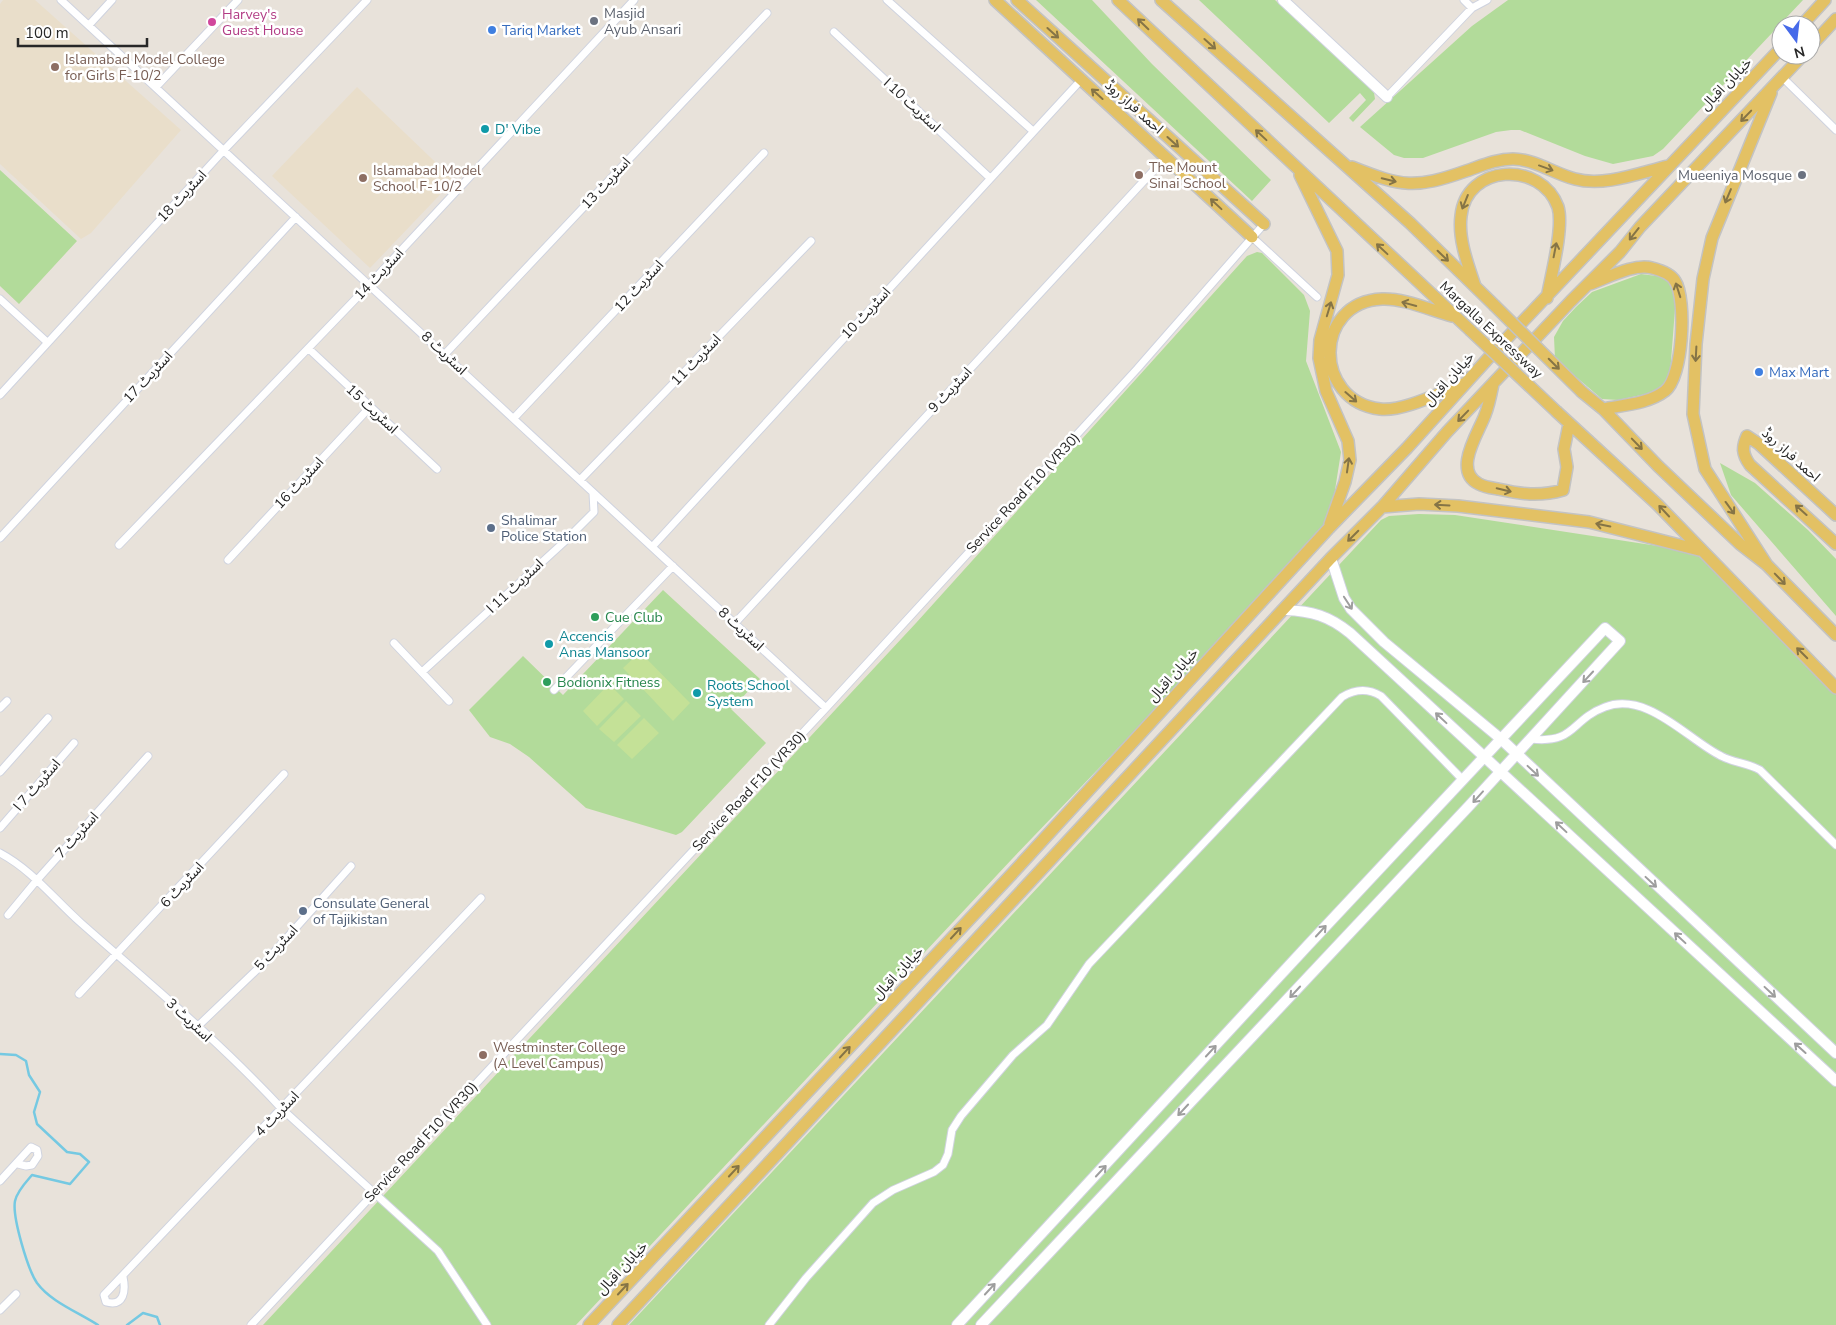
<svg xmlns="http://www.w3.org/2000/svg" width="1836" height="1325" viewBox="0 0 1836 1325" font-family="'Nunito Sans','Noto Sans Arabic',sans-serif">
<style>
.education{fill:#e9deca}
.green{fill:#b2db9a}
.pitch{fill:#c4e197}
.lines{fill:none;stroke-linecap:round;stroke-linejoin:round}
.stream{stroke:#75c9e2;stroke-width:2.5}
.street-casing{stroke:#cfd3df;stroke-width:9}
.secondary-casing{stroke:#cfd3df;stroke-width:12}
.primary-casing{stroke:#c3c3c3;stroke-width:14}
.street{stroke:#fff;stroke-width:7}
.secondary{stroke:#fff;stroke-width:10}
.primary{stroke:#e3c164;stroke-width:11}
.primary-bridge-casing{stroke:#c3c3c3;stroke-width:14;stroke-linecap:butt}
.primary-bridge{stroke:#e3c164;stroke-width:11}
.oneway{stroke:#857446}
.oneway2{stroke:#9e9e9e}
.worship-dot{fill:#6b7280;stroke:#fff;stroke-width:2}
.hotel-dot{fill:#d1479c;stroke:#fff;stroke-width:2}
.shop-dot{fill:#3f7fe0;stroke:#fff;stroke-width:2}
.education-dot{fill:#8d6e63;stroke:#fff;stroke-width:2}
.culture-dot{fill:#0f9aa8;stroke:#fff;stroke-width:2}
.service-dot{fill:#5c6f8a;stroke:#fff;stroke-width:2}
.leisure-dot{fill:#2e9e5b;stroke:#fff;stroke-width:2}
.labels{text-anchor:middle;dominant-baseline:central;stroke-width:5;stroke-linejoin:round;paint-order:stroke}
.worship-label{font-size:14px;fill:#5b616d;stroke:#fff;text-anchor:start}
.hotel-label{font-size:14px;fill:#b23c85;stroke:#fff;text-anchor:start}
.shop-label{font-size:14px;fill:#366cbe;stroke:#fff;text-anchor:start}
.education-label{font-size:14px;fill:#785e54;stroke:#fff;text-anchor:start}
.street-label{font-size:14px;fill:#272727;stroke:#fff}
.culture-label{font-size:14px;fill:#0d838f;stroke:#fff;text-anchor:start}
.service-label{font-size:14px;fill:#4e5e75;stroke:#fff;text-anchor:start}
.leisure-label{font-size:14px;fill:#27864d;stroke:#fff;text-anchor:start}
</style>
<rect width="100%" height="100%" fill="#e8e2da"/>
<path class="education" d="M3 0H35L181 130 91 233 81 239 0 164V4Z
M357 87 454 180 370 268 272 176Z"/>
<path class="green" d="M1036 0H1092L1152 64 1271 180 1252 201Z
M1199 0H1275L1370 87 1374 93 1375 99 1353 122 1349 118 1366 100 1360 93 1329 123Z
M1508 0H1803L1663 149 1653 156 1613 164 1585 156 1520 130H1511L1496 132 1423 158H1404L1394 155 1360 127 1472 26Z
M0 170 77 241 19 304 0 286Z
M1257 252 1262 253 1304 295 1310 311 1306 361 1341 452 1329 528 1012 859 576 1325H263L916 623 1247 256Z
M1641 274 1664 277 1671 282 1676 296 1670 374 1663 386 1651 393 1618 400 1602 399 1555 359 1554 337 1563 321 1576 307 1592 292Z
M1720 463 1755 483 1808 530 1836 559V616L1731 495Z
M1419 514 1455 515 1697 552 1836 682V1325H629L1381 520 1389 516Z
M663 590 760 679 731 709 766 743 682 832 676 835 586 808 529 757 510 744 490 737 469 710 523 656 563 695Z"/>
<path class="pitch" d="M640 652 690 703 673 721 623 668Z
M609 684 624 699 597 726 583 711Z
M626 701 641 716 614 742 599 729Z
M644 718 659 733 632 759 617 745Z"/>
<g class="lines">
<path class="stream" d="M0 1054 16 1055 26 1061 29 1075 40 1092 34 1112 37 1124 67 1152 80 1154 89 1162 70 1184 32 1175C26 1182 17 1191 15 1201 12 1217 28 1270 37 1283 51 1302 78 1312 98 1325
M127 1325 143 1313 157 1317 160 1325"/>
<defs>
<path id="street" d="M61 0 826 708
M887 0 1033 131
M1464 0 1472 8
M89 25 112 0
M834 32 990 178
M1782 77 1836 130
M156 87 238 0
M1387 97 1472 8 1487 0
M1252 237 1317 297
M0 299 47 342
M309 349 437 469
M445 354 767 13
M0 395 224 150 367 0
M514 418 764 153
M580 480 811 241
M0 538 296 217
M119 545 369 285 634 0
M652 547 1081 80
M228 560 370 407
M735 623 1166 157
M394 643 449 701
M422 672 563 543 594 512 593 493
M554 690 673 566
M0 708 7 701
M1531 739C1576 744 1570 720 1605 707 1647 691 1687 739 1721 756 1734 763 1748 763 1760 770L1836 845
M0 772 48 718
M0 828 74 743
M0 853C32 870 54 899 81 923 149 983 220 1042 282 1109L438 1251 487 1325
M8 915 37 880 148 756
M79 994 284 774
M197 1027 267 960 351 866
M0 1181 31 1147 37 1150 38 1156 32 1165 26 1166 18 1164
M123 1277C126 1291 124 1307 106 1302L104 1295 481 898
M0 1310 16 1294
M251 1325 826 708 1137 369 1264 224
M769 1325 806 1278 873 1203 893 1190 934 1172 943 1165 948 1154 952 1130 961 1116 1013 1055 1047 1025 1089 964 1342 697C1355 689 1368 688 1381 696L1463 780"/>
<path id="secondary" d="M1283 0 1387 97
M1331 558 1344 598 1351 609 1384 642 1501 739 1836 1053
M1285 610C1312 611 1329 616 1350 633L1836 1081
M957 1325 1309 944 1605 628 1620 641 1469 806 981 1325"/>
<path id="primary" d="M995 0 1252 237
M1017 0 1264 224
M1118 0 1470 330
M1161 0 1410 223 1494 305
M1802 25 1825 0
M1811 46 1836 19
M1352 167C1402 187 1415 189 1466 171 1481 166 1496 159 1513 159 1534 159 1555 174 1575 179 1604 187 1639 173 1668 166
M1300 175 1337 251 1338 275 1320 340 1319 358 1326 391 1348 441 1350 460 1345 482 1330 524
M1590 284C1607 278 1634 263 1652 268 1660 270 1671 274 1675 281 1687 299 1683 378 1665 391 1648 404 1623 405 1603 409
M1475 286C1468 265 1458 239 1461 216 1466 164 1541 160 1558 207 1564 227 1551 276 1547 298
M1452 316C1430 310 1404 298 1382 299 1313 302 1313 401 1380 409 1403 412 1441 392 1463 384
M1493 384C1491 394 1489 405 1485 415 1479 432 1452 471 1479 484 1484 487 1492 488 1498 489 1521 494 1539 497 1563 490L1567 467 1564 449 1569 424
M1582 392 1603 409 1658 466 1740 544 1767 565 1836 635
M1557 412 1658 505 1836 688
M1382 507 1419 504 1458 506 1589 522 1699 550
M1836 515 1759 444 1747 436C1742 447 1742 454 1750 465L1836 544
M1767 565 1705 469 1693 414 1696 344 1703 279 1712 238 1771 93
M589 1325 1010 876 1329 528 1407 448 1493 353 1781 48
M618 1325 1331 558 1382 507 1447 432 1571 301 1620 252 1640 227 1803 55"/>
</defs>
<use href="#street" class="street-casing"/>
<use href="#secondary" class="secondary-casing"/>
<use href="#primary" class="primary-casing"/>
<use href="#street" class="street"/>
<use href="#secondary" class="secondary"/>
<use href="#primary" class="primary"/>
<defs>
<path id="primary-bridge" d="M1494 305 1582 392
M1470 330 1557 412"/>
</defs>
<use href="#primary-bridge" class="primary-bridge-casing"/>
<use href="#primary-bridge" class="primary-bridge"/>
</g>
<defs><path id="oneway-shaft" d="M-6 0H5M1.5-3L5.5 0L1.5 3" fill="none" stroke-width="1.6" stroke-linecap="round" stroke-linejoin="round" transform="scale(1.25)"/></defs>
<g class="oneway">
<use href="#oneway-shaft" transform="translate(1143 24) rotate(-136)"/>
<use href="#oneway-shaft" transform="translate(1053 33) rotate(42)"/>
<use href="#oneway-shaft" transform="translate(1210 44) rotate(42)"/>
<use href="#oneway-shaft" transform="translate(1097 94) rotate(-138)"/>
<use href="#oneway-shaft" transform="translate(1746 116) rotate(134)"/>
<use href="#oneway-shaft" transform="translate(1261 135) rotate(-137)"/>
<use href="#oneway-shaft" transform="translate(1173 142) rotate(42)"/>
<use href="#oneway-shaft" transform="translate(1546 168) rotate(20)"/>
<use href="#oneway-shaft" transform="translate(1389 180) rotate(14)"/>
<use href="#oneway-shaft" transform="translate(1728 196) rotate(113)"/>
<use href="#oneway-shaft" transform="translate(1465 202) rotate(112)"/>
<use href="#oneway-shaft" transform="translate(1216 204) rotate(-137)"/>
<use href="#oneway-shaft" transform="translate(1634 234) rotate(128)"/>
<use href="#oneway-shaft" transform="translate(1382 249) rotate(-137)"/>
<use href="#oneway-shaft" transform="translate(1555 250) rotate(-79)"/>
<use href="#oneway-shaft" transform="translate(1443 256) rotate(44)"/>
<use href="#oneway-shaft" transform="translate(1678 290) rotate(-108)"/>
<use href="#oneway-shaft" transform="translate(1409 304) rotate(-165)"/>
<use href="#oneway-shaft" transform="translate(1329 309) rotate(-73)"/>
<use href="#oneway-shaft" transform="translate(1696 354) rotate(93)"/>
<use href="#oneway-shaft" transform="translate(1554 364) rotate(45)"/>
<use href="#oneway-shaft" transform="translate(1351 397) rotate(41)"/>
<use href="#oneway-shaft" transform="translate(1463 416) rotate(134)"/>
<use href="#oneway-shaft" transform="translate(1637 444) rotate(46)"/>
<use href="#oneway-shaft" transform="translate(1348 465) rotate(-82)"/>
<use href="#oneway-shaft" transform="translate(1504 490) rotate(13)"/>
<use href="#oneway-shaft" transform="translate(1442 505) rotate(-177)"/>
<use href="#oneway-shaft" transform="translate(1730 508) rotate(54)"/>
<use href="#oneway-shaft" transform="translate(1801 510) rotate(-138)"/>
<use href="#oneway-shaft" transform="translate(1664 511) rotate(-133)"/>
<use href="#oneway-shaft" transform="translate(1603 525) rotate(-168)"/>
<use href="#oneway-shaft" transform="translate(1353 536) rotate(135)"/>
<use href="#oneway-shaft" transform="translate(1780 579) rotate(46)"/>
<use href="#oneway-shaft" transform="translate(1802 653) rotate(-135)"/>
<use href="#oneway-shaft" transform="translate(956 933) rotate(-47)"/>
<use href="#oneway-shaft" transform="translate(845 1052) rotate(-47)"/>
<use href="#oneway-shaft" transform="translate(734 1171) rotate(-47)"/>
<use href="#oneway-shaft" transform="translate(623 1289) rotate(-47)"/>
</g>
<g class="oneway2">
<use href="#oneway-shaft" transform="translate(1348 603) rotate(57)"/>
<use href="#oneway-shaft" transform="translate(1588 677) rotate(133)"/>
<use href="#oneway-shaft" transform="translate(1441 718) rotate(-137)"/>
<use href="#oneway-shaft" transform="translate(1533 771) rotate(43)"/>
<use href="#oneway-shaft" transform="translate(1478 797) rotate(132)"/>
<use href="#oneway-shaft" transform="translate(1561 827) rotate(-137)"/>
<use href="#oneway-shaft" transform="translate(1651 882) rotate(43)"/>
<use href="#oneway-shaft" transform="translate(1321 931) rotate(-47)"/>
<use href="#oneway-shaft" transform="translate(1680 938) rotate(-137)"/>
<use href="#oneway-shaft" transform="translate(1295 992) rotate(133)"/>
<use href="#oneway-shaft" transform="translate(1770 992) rotate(43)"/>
<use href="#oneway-shaft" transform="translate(1800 1048) rotate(-138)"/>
<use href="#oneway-shaft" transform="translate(1211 1051) rotate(-47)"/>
<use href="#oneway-shaft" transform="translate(1183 1110) rotate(133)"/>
<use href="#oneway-shaft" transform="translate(1101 1171) rotate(-47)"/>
<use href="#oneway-shaft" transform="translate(990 1289) rotate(-47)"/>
</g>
<g class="worship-dot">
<circle cx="594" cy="21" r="5"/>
<circle cx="1802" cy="175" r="5"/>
</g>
<circle class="hotel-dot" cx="212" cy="22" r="5"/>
<g class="shop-dot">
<circle cx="492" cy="30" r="5"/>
<circle cx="1759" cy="372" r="5"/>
</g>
<g class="education-dot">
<circle cx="55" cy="67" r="5"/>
<circle cx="1139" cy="175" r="5"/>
<circle cx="363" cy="178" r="5"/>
<circle cx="483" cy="1055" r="5"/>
</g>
<g class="culture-dot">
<circle cx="485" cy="129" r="5"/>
<circle cx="549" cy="644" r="5"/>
<circle cx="697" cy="693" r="5"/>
</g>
<g class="service-dot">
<circle cx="491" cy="528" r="5"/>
<circle cx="303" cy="911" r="5"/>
</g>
<g class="leisure-dot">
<circle cx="595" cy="617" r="5"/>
<circle cx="547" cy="682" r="5"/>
</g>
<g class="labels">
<g class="worship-label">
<text x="604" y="13">Masjid<tspan x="604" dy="16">Ayub Ansari</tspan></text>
<text x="1792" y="175" text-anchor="end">Mueeniya Mosque</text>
</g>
<g class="hotel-label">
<text x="222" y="14">Harvey's<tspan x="222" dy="16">Guest House</tspan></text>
</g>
<g class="shop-label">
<text x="502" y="30">Tariq Market</text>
<text x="1769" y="372">Max Mart</text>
</g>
<g class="education-label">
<text x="65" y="59">Islamabad Model College<tspan x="65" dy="16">for Girls F-10/2</tspan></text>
<text x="1149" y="167">The Mount<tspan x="1149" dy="16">Sinai School</tspan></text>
<text x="373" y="170">Islamabad Model<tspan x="373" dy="16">School F-10/2</tspan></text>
<text x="493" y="1047">Westminster College<tspan x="493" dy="16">(A Level Campus)</tspan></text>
</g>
<g class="street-label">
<text transform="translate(1726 84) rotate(-46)">خیابان اقبال</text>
<text transform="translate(912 105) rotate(43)">اسٹریٹ 10 ا</text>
<text transform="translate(1134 107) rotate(42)">احمد فراز روڈ</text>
<text transform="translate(606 183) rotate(-47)">اسٹریٹ 13</text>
<text transform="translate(182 196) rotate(-47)">اسٹریٹ 18</text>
<text transform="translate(379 274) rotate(-47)">اسٹریٹ 14</text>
<text transform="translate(639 286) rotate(-47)">اسٹریٹ 12</text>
<text transform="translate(866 313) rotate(-47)">اسٹریٹ 10</text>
<text transform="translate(1491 330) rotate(43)">Margalla Expressway</text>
<text transform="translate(444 353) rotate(43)">اسٹریٹ 8</text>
<text transform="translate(696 360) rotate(-46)">اسٹریٹ 11</text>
<text transform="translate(148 377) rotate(-47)">اسٹریٹ 17</text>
<text transform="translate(1449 379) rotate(-48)">خیابان اقبال</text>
<text transform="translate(950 390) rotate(-47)">اسٹریٹ 9</text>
<text transform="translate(372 409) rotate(43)">اسٹریٹ 15</text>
<text transform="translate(1791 455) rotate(42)">احمد فراز روڈ</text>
<text transform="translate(299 483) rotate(-47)">اسٹریٹ 16</text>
<text transform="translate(1023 493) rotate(-47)">Service Road F10 (VR30)</text>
<text transform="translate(515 586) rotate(-43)">اسٹریٹ 11 ا</text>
<text transform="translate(741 629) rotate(43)">اسٹریٹ 8</text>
<text transform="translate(1173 675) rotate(-48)">خیابان اقبال</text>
<text transform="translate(37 785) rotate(-49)">اسٹریٹ 7 ا</text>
<text transform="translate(749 791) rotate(-47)">Service Road F10 (VR30)</text>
<text transform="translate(77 835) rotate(-48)">اسٹریٹ 7</text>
<text transform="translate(182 885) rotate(-47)">اسٹریٹ 6</text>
<text transform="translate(276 948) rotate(-47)">اسٹریٹ 5</text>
<text transform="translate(898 973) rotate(-47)">خیابان اقبال</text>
<text transform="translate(189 1020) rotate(43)">اسٹریٹ 3</text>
<text transform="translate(277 1114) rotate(-46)">اسٹریٹ 4</text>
<text transform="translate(421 1142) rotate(-47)">Service Road F10 (VR30)</text>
<text transform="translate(622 1268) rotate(-47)">خیابان اقبال</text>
</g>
<g class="culture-label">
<text x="495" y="129">D' Vibe</text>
<text x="559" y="636">Accencis<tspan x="559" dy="16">Anas Mansoor</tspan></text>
<text x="707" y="685">Roots School<tspan x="707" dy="16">System</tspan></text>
</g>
<g class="service-label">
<text x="501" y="520">Shalimar<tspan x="501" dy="16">Police Station</tspan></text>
<text x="313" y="903">Consulate General<tspan x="313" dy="16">of Tajikistan</tspan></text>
</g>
<g class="leisure-label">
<text x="605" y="617">Cue Club</text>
<text x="557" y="682">Bodionix Fitness</text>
</g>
</g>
<g transform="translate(1796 40) rotate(165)"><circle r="24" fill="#ffffff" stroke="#a9a9a9"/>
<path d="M0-4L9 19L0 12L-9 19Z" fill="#466ae9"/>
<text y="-8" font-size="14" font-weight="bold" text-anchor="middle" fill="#272727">N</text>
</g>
<path d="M18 38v8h129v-8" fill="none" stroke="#272727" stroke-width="2.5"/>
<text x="25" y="38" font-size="15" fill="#272727" stroke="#ffffff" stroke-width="4" paint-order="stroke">100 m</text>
</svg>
